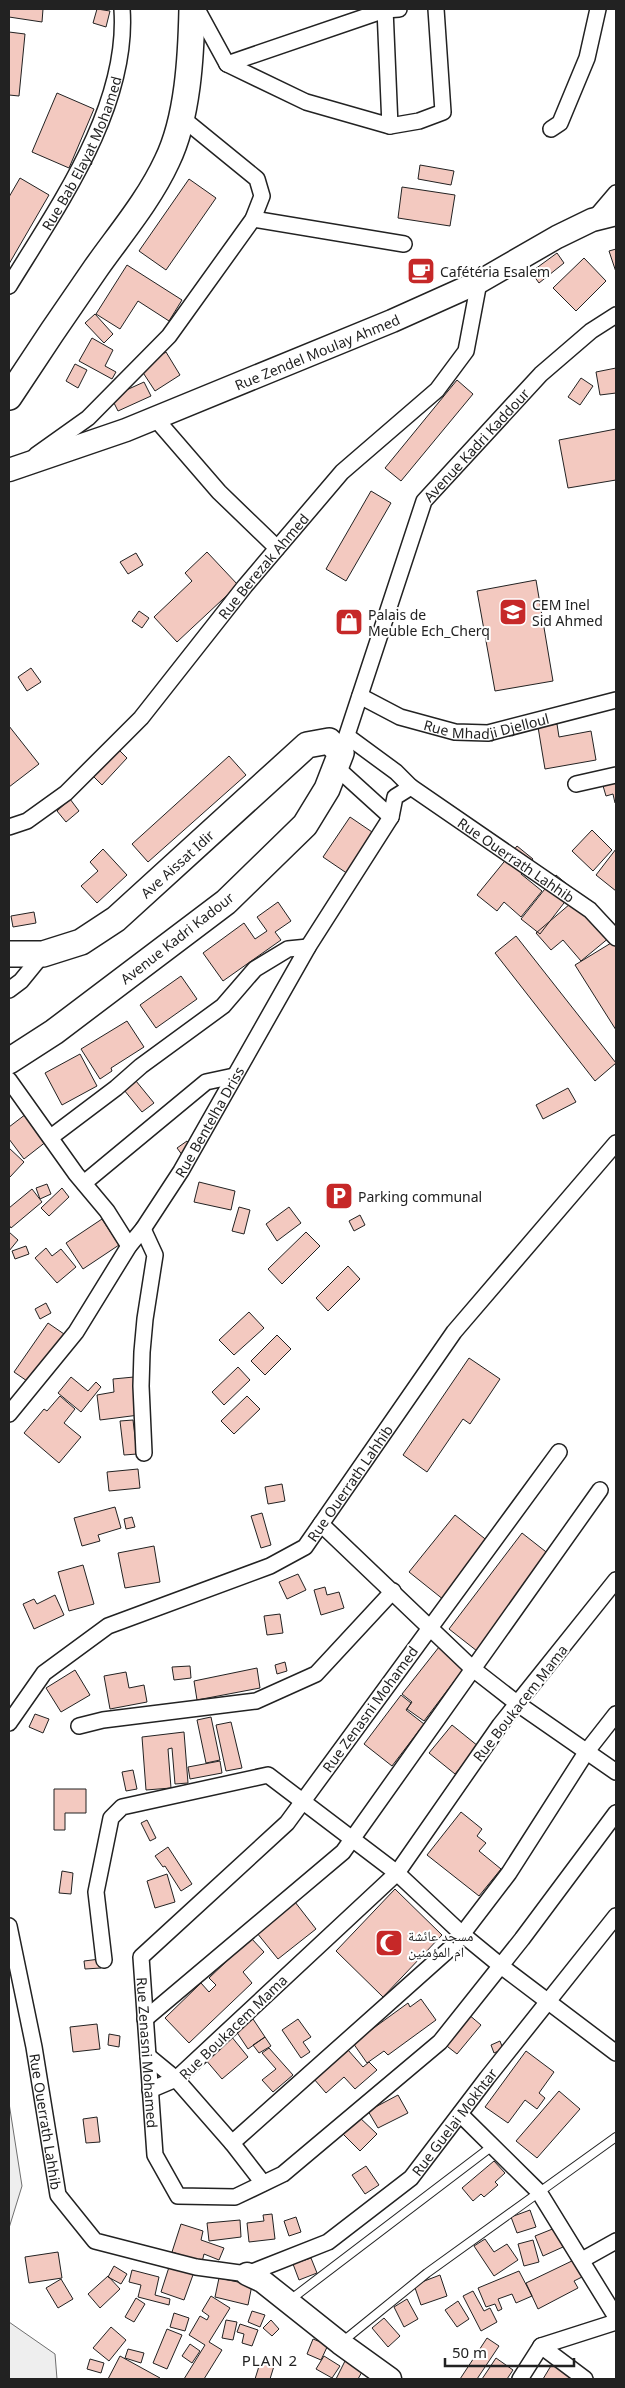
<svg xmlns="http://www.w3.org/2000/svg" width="625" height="2388" viewBox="0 0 625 2388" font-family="'Noto Sans','Noto Naskh Arabic',sans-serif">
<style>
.green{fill:#eee;stroke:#6f6f6f}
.building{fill:#f3c9c0;stroke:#222}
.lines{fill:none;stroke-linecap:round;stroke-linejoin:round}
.lane-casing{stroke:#222;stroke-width:10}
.street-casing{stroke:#222;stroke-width:18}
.secondary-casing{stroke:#222;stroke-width:25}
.primary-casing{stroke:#222;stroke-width:28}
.lane{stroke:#fff;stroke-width:8}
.street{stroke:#fff;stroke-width:15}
.secondary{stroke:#fff;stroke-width:22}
.primary{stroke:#fff;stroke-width:25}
.labels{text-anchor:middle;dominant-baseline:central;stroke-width:4;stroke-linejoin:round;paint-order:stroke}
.street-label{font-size:14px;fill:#222;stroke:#fff}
.poi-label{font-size:14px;fill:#222;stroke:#fff;text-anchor:start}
.neighbourhood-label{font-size:15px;letter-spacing:1px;fill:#222;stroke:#fff}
</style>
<rect width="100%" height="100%" fill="#fff"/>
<path class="green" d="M9 2103 22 2186 9 2228Z
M9 2322 55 2354 57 2379H9Z"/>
<path class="building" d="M9 9H43L42 22 9 17Z
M97 9 110 11 106 27 93 23Z
M9 32 25 34 19 96 9 95Z
M57 93 94 109 69 168 32 152Z
M420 165 454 171 451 185 418 179Z
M20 178 49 195 9 264V197Z
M189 179 216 198 166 270 139 251Z
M402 187 455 195 450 226 398 218Z
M616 249V272L609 251Z
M557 253 564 263 539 283 531 272Z
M584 258 606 281 576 311 553 288Z
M127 265 182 300 169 321 138 301 120 329 96 314Z
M95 314 113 334 104 343 85 323Z
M92 338 113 350 105 366 116 372 112 379 79 361Z
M166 352 180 375 155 391 140 368Z
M75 364 87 370 78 388 66 381Z
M616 368V393L600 395 596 372Z
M581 378 593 386 580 405 568 397Z
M457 380 473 394 401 481 385 468Z
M144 382 151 396 118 411 111 397Z
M616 429V480L568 488 559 440Z
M371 491 391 503 346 581 326 569Z
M207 552 238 585 177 642 154 617 192 581 185 573Z
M136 553 143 565 128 574 120 562Z
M536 580 553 681 495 691 477 591Z
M139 611 149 618 142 628 132 621Z
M31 668 41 682 27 691 18 677Z
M557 724 559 737 591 731 596 760 545 769 538 727Z
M9 726 39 764 9 787Z
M116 747 127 758 102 785 91 774Z
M229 756 246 775 148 862 132 844Z
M616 775V803H615L613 794 606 796 601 779Z
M70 799 79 811 66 822 57 811Z
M350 817 375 834 348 874 323 857Z
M592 830 612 850 593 871 572 851Z
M517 846 533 859 521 874 542 891 521 917 504 902 497 911 477 895Z
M103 849 127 875 97 903 81 886 98 871 90 862Z
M616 849V891L596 875Z
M556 875 574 890 540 934 521 919Z
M577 898 610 937 581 961 563 940 551 950 536 933Z
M278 902 291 921 275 932 281 940 223 981 203 953 244 923 255 939 267 931 257 917Z
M34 912 36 923 13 927 11 916Z
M516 936 616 1063 595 1081 495 953Z
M616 940V1030L575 965Z
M181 976 197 999 156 1028 140 1005Z
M127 1021 144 1047 111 1068 112 1071 100 1079 81 1049Z
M80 1054 97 1086 62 1105 45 1073Z
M136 1081 154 1103 142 1112 124 1090Z
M568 1088 576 1102 543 1119 536 1105Z
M26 1114 47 1141 24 1159 9 1139V1127Z
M187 1141 193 1149 183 1156 177 1148Z
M9 1148 24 1162 10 1177 9 1176Z
M199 1182 235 1191 231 1210 194 1202Z
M47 1184 51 1194 40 1199 36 1188Z
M62 1188 69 1197 49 1216 41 1208Z
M32 1189 42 1202 11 1228 9 1225V1208Z
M239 1207 250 1210 244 1234 232 1231Z
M289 1207 301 1223 277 1241 266 1224Z
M360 1215 365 1225 354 1231 349 1221Z
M102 1219 119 1245 83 1269 66 1243Z
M9 1232 18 1240 9 1251Z
M306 1232 320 1246 282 1284 268 1269Z
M26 1246 29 1254 15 1259 12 1251Z
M46 1248 52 1256 61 1249 76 1267 57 1283 35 1258Z
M348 1266 360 1279 328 1311 316 1298Z
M46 1303 51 1313 40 1319 35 1309Z
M249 1312 264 1328 234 1355 219 1340Z
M48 1323 64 1334 30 1383 14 1372Z
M277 1335 291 1349 265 1375 251 1361Z
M469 1358 500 1379 470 1424 463 1419 427 1472 403 1455Z
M238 1367 250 1380 224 1405 212 1392Z
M71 1377 88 1391 96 1382 101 1387 81 1412 58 1393Z
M134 1377 139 1415 100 1420 97 1395 114 1392 113 1379Z
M60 1396 75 1409 64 1423 81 1437 59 1463 24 1433 44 1409 47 1411Z
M247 1396 260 1409 234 1434 221 1421Z
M133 1420 137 1454 124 1455 120 1421Z
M138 1469 140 1488 109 1491 107 1472Z
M282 1484 285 1501 268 1504 265 1487Z
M115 1507 121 1528 98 1535 100 1541 82 1546 74 1518Z
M262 1513 271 1545 261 1548 251 1516Z
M455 1515 489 1542 444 1600 409 1572Z
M132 1517 135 1527 126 1529 124 1519Z
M522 1533 550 1555 477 1651 449 1629Z
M154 1546 160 1582 125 1588 118 1553Z
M83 1565 94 1604 69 1611 58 1572Z
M298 1574 306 1590 287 1599 279 1582Z
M325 1587 327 1595 339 1592 344 1608 321 1615 314 1590Z
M55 1595 64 1615 34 1629 23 1604 34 1599 37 1604Z
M280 1614 283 1633 267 1635 264 1616Z
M439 1647 465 1667 424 1721 407 1709 412 1702 402 1694Z
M285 1662 287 1671 277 1674 275 1665Z
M190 1666 191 1678 174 1680 172 1667Z
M257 1668 260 1688 197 1700 194 1681Z
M75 1670 90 1695 61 1712 46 1688Z
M126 1672 129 1688 144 1685 147 1702 110 1709 104 1676Z
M401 1695 411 1703 406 1710 424 1724 392 1766 364 1744Z
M35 1714 49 1719 43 1733 29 1727Z
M211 1717 220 1760 206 1763 197 1720Z
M231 1722 242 1768 226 1771 216 1725Z
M452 1725 478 1746 455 1774 429 1753Z
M184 1732 188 1783 175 1784 172 1748 168 1749 171 1788 146 1790 142 1737Z
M220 1761 222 1773 190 1779 188 1767Z
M133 1770 137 1789 126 1791 122 1772Z
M54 1789H86V1813H65V1830H54Z
M461 1812 482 1829 477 1836 486 1843 479 1851 501 1869 479 1896 427 1855Z
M147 1820 156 1838 150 1841 141 1823Z
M168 1847 192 1884 181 1891 165 1866 163 1867 155 1856Z
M62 1871 73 1873 71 1894 59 1893Z
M167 1874 175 1902 155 1908 147 1881Z
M395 1889 442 1935 383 1997 336 1951Z
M295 1902 316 1929 278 1959 257 1933Z
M251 1938 264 1952 243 1972 252 1983 189 2043 165 2018 201 1983 209 1992 216 1985 209 1978Z
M100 1959 101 1968 85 1969 84 1961Z
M421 1999 436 2020 388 2055 384 2051 367 2063 353 2043 408 2003 410 2007Z
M468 2014 481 2025 457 2054 443 2043Z
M253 2019 265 2037 248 2049 236 2031Z
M298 2019 311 2037 303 2042 310 2052 301 2058 282 2030Z
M97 2024 100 2049 73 2052 70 2027Z
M109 2034 120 2036 119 2047 108 2045Z
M231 2036 248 2057 222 2079 205 2059Z
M265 2037 271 2046 259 2053 253 2045Z
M500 2041 503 2049 494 2053 491 2045Z
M269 2048 293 2075 273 2092 262 2080 276 2069 262 2053Z
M348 2050 363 2067 369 2062 377 2070 355 2089 344 2077 326 2093 314 2079Z
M526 2051 554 2072 539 2093 545 2098 537 2109 525 2100 508 2123 485 2107Z
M559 2091 580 2109 537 2158 516 2141Z
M398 2095 408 2113 378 2128 368 2111Z
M358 2116 377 2134 360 2151 342 2133Z
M97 2117 100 2142 86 2143 83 2119Z
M494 2161 505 2173 495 2182 498 2185 484 2197 481 2194 473 2201 462 2188Z
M366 2166 379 2185 365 2194 352 2175Z
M530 2210 536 2227 517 2233 511 2217Z
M272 2214 275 2239 249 2242 247 2223 264 2221 263 2215Z
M296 2217 301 2232 289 2236 284 2221Z
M240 2220 241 2237 209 2241 207 2223Z
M181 2224 203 2231 201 2240 224 2248 219 2260 204 2254 202 2262 172 2252Z
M555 2228 563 2247 543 2256 535 2236Z
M485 2239 494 2252 507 2244 518 2260 494 2276 474 2246Z
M533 2240 539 2262 524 2266 518 2244Z
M58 2252 62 2278 29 2283 25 2257Z
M311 2258 317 2273 299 2280 293 2264Z
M576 2259 584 2276 574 2281 578 2288 538 2309 526 2283Z
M170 2264 194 2272 184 2300 161 2292Z
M114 2266 127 2274 121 2284 108 2277Z
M132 2270 159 2277 155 2295 170 2299 169 2305 138 2297 141 2285 129 2282Z
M519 2271 532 2296 516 2303 512 2294 498 2299 502 2309 498 2311 495 2304 486 2307 478 2288Z
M440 2275 447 2296 421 2305 414 2285Z
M108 2276 120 2289 100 2308 88 2294Z
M219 2278 252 2285 248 2305 215 2297Z
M61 2279 73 2299 58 2308 46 2288Z
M473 2291 484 2311 490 2308 497 2322 481 2331 463 2296Z
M211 2296 230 2308 209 2342 222 2350 204 2379H184L205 2345 189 2335 200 2316 207 2320 209 2316 202 2311Z
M136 2298 145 2304 134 2322 125 2317Z
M407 2299 418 2319 404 2327 394 2307Z
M458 2301 469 2319 457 2327 445 2310Z
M252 2311 265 2315 260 2327 248 2322Z
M174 2313 189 2318 185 2331 170 2327Z
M384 2318 400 2336 388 2347 372 2328Z
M226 2320 237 2322 233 2340 222 2338Z
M271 2320 279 2329 272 2336 263 2328Z
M240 2324 258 2330 252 2346 242 2343 244 2334 237 2332Z
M111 2327 126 2340 109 2361 93 2348Z
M167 2329 182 2335 167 2369 153 2363Z
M487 2338 499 2346 477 2379H460Z
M313 2339 328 2345 321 2360 307 2354Z
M190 2344 200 2351 192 2363 182 2356Z
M128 2349 144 2353 141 2363 125 2358Z
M120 2356 160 2378 159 2379H108Z
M324 2356 340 2366 332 2378 316 2369Z
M496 2358 513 2370 507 2379H482Z
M90 2359 104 2363 101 2373 87 2369Z
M345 2361 363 2370 358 2379H336Z
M260 2363 274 2366 270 2379H255Z
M552 2364 573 2378 572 2379H543Z"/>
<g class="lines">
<defs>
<path id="lane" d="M290 2300 491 2147
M342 2342 427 2273 616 2137"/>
<g id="street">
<path d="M197 9 227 64 306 102 390 126 385 9"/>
<path d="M227 64 385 10 399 9"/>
<path d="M390 126 419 121 443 112 436 9"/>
<path d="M551 129 560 123 587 58 598 9"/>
<path d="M253 219 404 244"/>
<path d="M593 220 616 193"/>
<path id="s1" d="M9 286C58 206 129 107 122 9"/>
<path d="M155 418 219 492 277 548"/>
<path d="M36 455 88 418 169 336 253 219 262 196 257 179 181 117"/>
<path id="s2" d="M360 696 400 717 455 732 488 733 616 700"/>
<path id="s3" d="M341 753 424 501 541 374 591 331 616 315"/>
<path d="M337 768 391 817 395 797 411 787 396 772 347 736"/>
<path d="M576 784 616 775"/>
<path id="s4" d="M411 787 590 910 616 938"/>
<path id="s5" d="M9 827 27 821 66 793 141 718 245 586 342 472 437 390 466 351 479 282"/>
<path d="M9 990 21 981 43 954"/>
<path d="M9 1080 76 1174 107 1211 129 1246"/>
<path d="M51 1137 116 1088 141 1066 223 1006 255 969 288 949 308 947"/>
<path d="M84 1183 206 1082 234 1076"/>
<path d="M143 1229 155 1255 145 1319 142 1352 141 1386 144 1453"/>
<path id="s6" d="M9 1414 76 1332 129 1246 143 1229 181 1171 308 947 391 817"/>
<path id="s7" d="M559 1452 287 1823 141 1957 155 2155 178 2196 235 2197 283 2174 440 2042 522 1939 616 1813"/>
<path d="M321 1524 473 1669 518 1704 616 1772"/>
<path d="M616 1580 500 1725 397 1873 176 2079 232 2143 454 1945 509 1873 587 1751 616 1714"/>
<path id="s8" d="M9 1723 44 1673 108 1626 270 1566 305 1547 454 1332 616 1143"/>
<path d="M79 1726 103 1720 256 1701 316 1674 393 1591"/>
<path id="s9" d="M9 1926 34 2047 58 2195 95 2241 196 2267 247 2274 328 2242 411 2178 487 2078 616 1916"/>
<path d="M104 1960 96 1892 111 1818 122 1807 268 1775 397 1873 462 1934 501 1966 616 2053"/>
<path d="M145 2019 343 1852 600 1490"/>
<path d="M148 2056 176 2079 150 2090"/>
<path d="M460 2114 539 2192 616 2317"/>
<path d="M232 2143 263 2183"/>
<path d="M582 2260 616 2241"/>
<path d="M541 2346 585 2379"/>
<path d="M520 2379 541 2346 616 2322"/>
</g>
<g id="secondary">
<path id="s10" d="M9 470 126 430 392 321 479 282 557 237 592 220 616 214"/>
<path d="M247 2274 262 2281 340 2343 390 2379"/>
</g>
<g id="primary">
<path d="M9 397C37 354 66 311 96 268 120 234 149 200 167 161 188 118 191 56 192 9"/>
<path id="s11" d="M9 954H43L81 942 116 919 307 745 329 741 341 753 327 789 305 825 226 902 54 1032 9 1061"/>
</g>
</defs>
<use href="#lane" class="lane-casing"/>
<use href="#street" class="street-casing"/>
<use href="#secondary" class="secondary-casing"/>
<use href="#primary" class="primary-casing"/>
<use href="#lane" class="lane"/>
<use href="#street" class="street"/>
<use href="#secondary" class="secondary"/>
<use href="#primary" class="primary"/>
</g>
<defs>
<symbol id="cafe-square" viewBox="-11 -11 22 22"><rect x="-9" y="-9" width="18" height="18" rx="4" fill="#c62828" stroke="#fff"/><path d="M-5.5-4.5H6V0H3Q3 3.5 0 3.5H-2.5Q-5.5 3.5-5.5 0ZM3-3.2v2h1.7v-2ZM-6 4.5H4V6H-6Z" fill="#fff"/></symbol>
<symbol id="school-square" viewBox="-11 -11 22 22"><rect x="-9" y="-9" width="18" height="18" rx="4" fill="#c62828" stroke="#fff"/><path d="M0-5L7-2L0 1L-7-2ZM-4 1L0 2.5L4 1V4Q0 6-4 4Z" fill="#fff"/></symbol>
<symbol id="shop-square" viewBox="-11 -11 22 22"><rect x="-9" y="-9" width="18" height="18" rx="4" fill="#c62828" stroke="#fff"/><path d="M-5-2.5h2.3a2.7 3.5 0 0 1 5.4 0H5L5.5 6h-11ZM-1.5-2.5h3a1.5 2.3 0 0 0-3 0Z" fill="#fff"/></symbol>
<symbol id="parking-square" viewBox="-11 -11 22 22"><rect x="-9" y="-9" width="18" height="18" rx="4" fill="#c62828" stroke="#fff"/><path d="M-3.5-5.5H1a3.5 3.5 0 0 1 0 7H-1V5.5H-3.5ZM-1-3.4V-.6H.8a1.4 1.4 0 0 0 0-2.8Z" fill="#fff"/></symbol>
<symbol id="mosque-square" viewBox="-11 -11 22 22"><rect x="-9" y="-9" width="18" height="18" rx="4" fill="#c62828" stroke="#fff"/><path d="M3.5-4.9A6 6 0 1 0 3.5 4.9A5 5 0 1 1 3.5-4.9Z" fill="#fff"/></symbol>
</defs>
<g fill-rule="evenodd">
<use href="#cafe-square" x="405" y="255" width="32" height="32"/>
<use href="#school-square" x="497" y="596" width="32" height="32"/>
<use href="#shop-square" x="333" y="606" width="32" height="32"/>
<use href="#parking-square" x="323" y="1180" width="32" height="32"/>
<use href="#mosque-square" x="373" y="1927" width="32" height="32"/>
</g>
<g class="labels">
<g class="street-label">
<text stroke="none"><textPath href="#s1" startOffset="152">Rue Bab Elayat Mohamed</textPath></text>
<text stroke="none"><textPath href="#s10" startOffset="330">Rue Zendel Moulay Ahmed</textPath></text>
<text stroke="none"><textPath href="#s3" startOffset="342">Avenue Kadri Kaddour</textPath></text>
<text stroke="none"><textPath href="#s5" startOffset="368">Rue Berezak Ahmed</textPath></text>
<text stroke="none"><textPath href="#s2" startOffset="134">Rue Mhadji Djelloul</textPath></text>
<text stroke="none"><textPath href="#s4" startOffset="128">Rue Ouerrath Lahhib</textPath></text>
<text stroke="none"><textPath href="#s11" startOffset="198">Ave Aissat Idir</textPath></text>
<text transform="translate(177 938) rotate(-38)">Avenue Kadri Kadour</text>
<text stroke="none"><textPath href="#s6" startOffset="355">Rue Bentelha Driss</textPath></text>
<text stroke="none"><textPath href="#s8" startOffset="431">Rue Ouerrath Lahhib</textPath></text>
<text transform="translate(520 1703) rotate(-52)">Rue Boukacem Mama</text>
<text transform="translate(370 1709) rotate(-54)">Rue Zenasni Mohamed</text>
<text transform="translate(233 2027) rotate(-44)">Rue Boukacem Mama</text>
<text stroke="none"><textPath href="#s7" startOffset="754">Rue Zenasni Mohamed</textPath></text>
<text stroke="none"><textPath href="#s9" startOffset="199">Rue Ouerrath Lahhib</textPath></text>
<text stroke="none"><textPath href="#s9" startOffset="751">Rue Guelai Mokhtar</textPath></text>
</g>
<g class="poi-label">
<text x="440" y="271">Cafétéria Esalem</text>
<text x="532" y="604">CEM Inel<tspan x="532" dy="16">Sid Ahmed</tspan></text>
<text x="368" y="614">Palais de<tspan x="368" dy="16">Meuble Ech_Cherq</tspan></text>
<text x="358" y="1196">Parking communal</text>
<text x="408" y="1935">مسجد عائشة<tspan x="408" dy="16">ام المؤمنين</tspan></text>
</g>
<g class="neighbourhood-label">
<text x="270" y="2360">PLAN 2</text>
</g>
</g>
<rect width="625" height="2388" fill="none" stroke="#222222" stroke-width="20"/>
<path d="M445 2358v8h129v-8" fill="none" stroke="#222222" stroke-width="2.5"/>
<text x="452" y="2358" font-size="15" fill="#222222" stroke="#ffffff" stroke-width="4" paint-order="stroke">50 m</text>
</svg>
